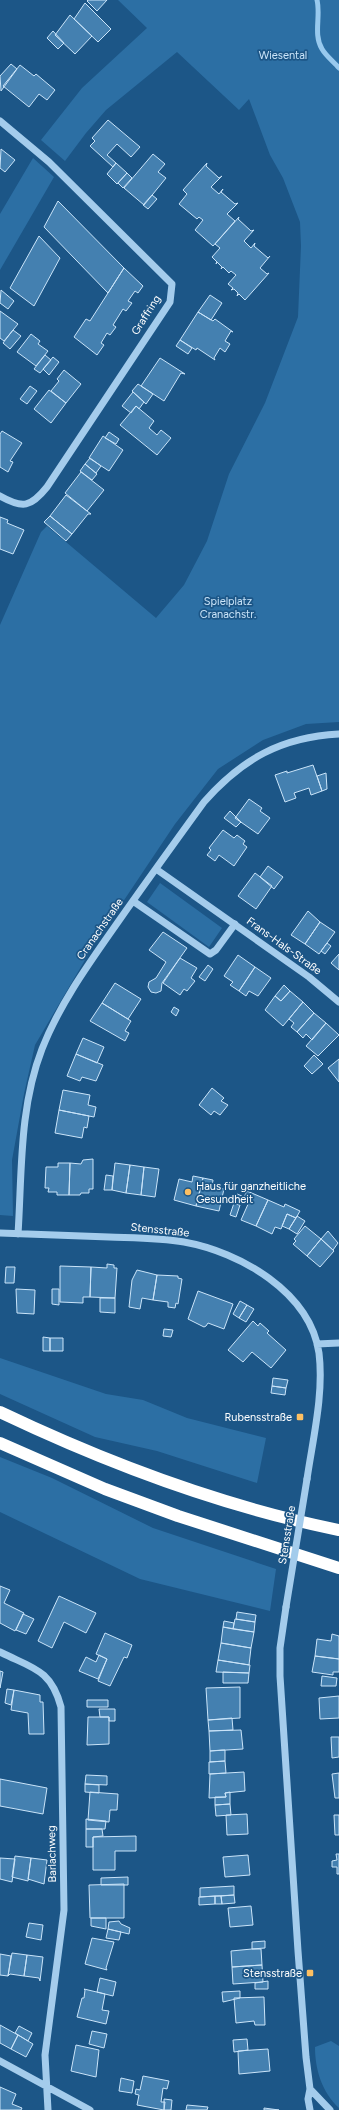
<svg xmlns="http://www.w3.org/2000/svg" width="339" height="2110" viewBox="0 0 339 2110" font-family="Figtree,sans-serif">
<style>
.green{fill:#2c6fa4}
.lines{fill:none;stroke-linecap:round;stroke-linejoin:round}
.stream{stroke:#98c9ee;stroke-width:5}
.building{fill:#4480b0;stroke:#cae4f9}
.minor{stroke:#a4ccec;stroke-width:7}
.highway{stroke:#fff;stroke-width:12}
.minor-bridge{stroke:#a4ccec;stroke-width:7}
.poi-dot{fill:#fcbf62;stroke:#1c5687;stroke-width:1.5}
.labels{text-anchor:middle;dominant-baseline:central;stroke-width:3.5;stroke-linejoin:round;paint-order:stroke}
.park-label{font-size:11px;fill:#cae4f9;stroke:#1c5687}
.street-label{font-size:11px;fill:#fff;stroke:#1c5687}
.poi-label{font-size:11px;fill:#fff;stroke:#1c5687;text-anchor:end}
</style>
<rect width="100%" height="100%" fill="#1c5687"/>
<path class="green" d="M118 0H339V722L306 724 263 740 218 769 175 824 92 948 35 1045 24 1094 12 1160 13 1216 0 1215V625L41 532 47 526 156 618 184 585 207 541 229 474 265 403 298 317 301 246 300 222 283 178 270 155 249 99 239 110 177 52 106 110 86 133 65 161 41 140 82 88 147 28Z
M33 158 54 177 0 270V214Z
M160 883 222 928 209 947 147 902Z
M0 1358 106 1394 143 1400 187 1418 266 1438 257 1483 157 1451 95 1437 0 1394Z
M0 1457 52 1478 153 1528 276 1569 270 1611 140 1579 0 1512Z
M331 2041 339 2046V2108C322 2092 315 2070 315 2047Z"/>
<g class="lines">
<path class="stream" d="M317 0C321 16 313 34 322 49 326 56 334 62 339 68"/>
</g>
<path class="building" d="M88 0H107L97 11 87 1Z
M85 3 111 29 98 42 74 19Z
M70 15 92 36 75 54 55 35Z
M53 31 64 43 58 49 47 38Z
M11 64 17 69 1 91 0 76Z
M20 65 34 76 36 74 55 90 47 100 39 94 29 107 3 86Z
M108 120 140 147 131 157 117 144 107 155 116 163 113 167 90 146 95 141 92 138Z
M1 149 15 160 5 172 0 168Z
M153 154 165 164 158 172 166 178 144 205 124 188Z
M116 163 127 173 117 184 107 174Z
M207 163 206 166 219 178 222 176 211 187 219 194 223 189 221 192 235 204 238 203 227 214 235 221 213 246 195 230 203 220 199 217 197 219 179 204 187 194 183 190Z
M127 173 132 178 123 188 118 183Z
M152 195 157 199 148 209 143 205Z
M58 201 124 268 108 293 44 227Z
M239 217 238 219 251 231 254 230 244 241 251 248 255 243 254 246 268 258 270 256 260 268 267 274 269 273 245 300 239 294 237 296 238 293 234 289 231 290 233 288 228 284 236 275 231 271 229 273 223 267 221 269 222 267 217 262 216 264 217 262 212 257 220 248 215 244Z
M39 236 60 258 34 306 10 288Z
M124 268 143 286 138 293 135 291 128 301 132 303 126 311 123 309 113 325 116 327 110 335 107 333 101 343 104 345 97 355 74 337 86 319 90 321Z
M1 290 14 301 8 309 0 303Z
M210 295 222 303 211 320 198 312Z
M0 311 18 324 4 341 0 338Z
M198 312 213 321 215 319 233 332 231 331 225 341 230 344 225 352 220 348 214 358 215 360 197 348 196 350 180 340Z
M13 330 21 336 10 349 3 343Z
M31 334 40 341 38 344 48 351 36 366 17 352Z
M180 340 192 348 188 354 176 346Z
M45 355 51 360 40 373 34 369Z
M53 357 59 362 49 375 43 369Z
M160 358 185 374 181 373 164 401 141 386Z
M64 370 81 384 66 403 51 391 59 381 57 379Z
M138 384 153 394 146 404 132 391Z
M30 386 37 391 27 404 20 399Z
M49 390 66 403 51 423 34 409Z
M133 392 144 402 139 409 136 406 131 413 122 406Z
M136 406 154 421 149 428 157 435 161 430 171 438 157 455 120 425Z
M2 431 22 443 10 461 13 462 8 472 0 467V434Z
M109 432 119 439 116 444 105 438Z
M103 436 123 450 109 471 89 458Z
M90 458 101 466 96 473 85 464Z
M85 464 97 474 92 480 80 471Z
M81 472 104 490 87 511 65 493Z
M66 495 91 514H88L72 534 50 516Z
M50 516 72 534 66 541 44 522Z
M0 517 8 520 7 523 24 530 13 554 0 549Z
M313 765 322 791 311 795 309 788 294 793 296 798 285 802 275 775 287 771V773Z
M326 773 327 789 322 791 317 776Z
M249 799 262 808 260 811 270 818 258 834 235 818Z
M230 811 241 822 236 827 224 818Z
M223 830 234 838 237 835 245 841 243 844 247 847 234 866 219 855 215 861 207 855 211 850 209 848Z
M268 866 283 877 274 889 260 877Z
M255 873 272 886 256 909 238 896Z
M308 911 320 922 305 944 291 935Z
M320 922 335 932 319 954 305 944Z
M163 932 187 948 162 983 161 991 156 993 151 992 148 987 149 982 156 978 166 962 149 950Z
M327 943 331 946 325 954 321 951Z
M339 954V970L331 963Z
M238 955 255 967 239 991 230 985 233 982 224 976Z
M180 958 197 968 191 978 195 981 187 991 184 989 180 995 163 983Z
M208 965 213 969 205 981 199 977Z
M255 967 271 978 258 996 249 991 246 996 239 991Z
M115 983 141 999 128 1019 102 1003Z
M284 985 290 991 281 1001 275 996Z
M290 991 303 1002 283 1026 265 1010 275 996 281 1001Z
M303 1002 314 1013 297 1032 291 1027 294 1023 289 1019Z
M102 1003 131 1021 125 1031 129 1033 125 1041 90 1021Z
M174 1007 179 1010 176 1016 171 1012Z
M314 1013 326 1023 312 1040 306 1034 303 1038 297 1032Z
M326 1023 339 1035 318 1056 306 1046Z
M83 1038 104 1047 97 1063 76 1054Z
M76 1054 103 1065 96 1081 82 1077 80 1081 67 1076Z
M314 1055 323 1064 312 1074 304 1066Z
M339 1059V1082L328 1068Z
M212 1088 224 1098 221 1101 228 1105 220 1115 214 1111 211 1115 199 1105Z
M63 1090 90 1095 88 1105 96 1107 94 1117 59 1110Z
M59 1110 89 1116 87 1128 84 1127 82 1138 55 1133Z
M93 1159V1189H89V1193H81L80 1195H69L70 1163 81 1164 83 1160Z
M58 1163H70L69 1195H57V1192H48L49 1188H45L46 1167H58Z
M115 1163 130 1165 126 1193 112 1190Z
M130 1165 144 1167 141 1195 126 1193Z
M144 1167 159 1169 155 1197 141 1195Z
M106 1175 113 1176 112 1190H104Z
M193 1176 203 1178 196 1206 174 1200 179 1179 192 1182Z
M203 1178 213 1180 212 1187 224 1189 219 1211 196 1206Z
M247 1191 268 1200 256 1226 241 1220 249 1202 243 1199Z
M237 1194 242 1196 239 1205 234 1203Z
M268 1200 284 1207 285 1204 300 1211 296 1218 287 1214 281 1229 275 1227 272 1234 256 1226Z
M234 1203 240 1205 236 1217 230 1215Z
M287 1214 296 1218 289 1229 282 1226Z
M297 1216 305 1221 297 1234 289 1229Z
M305 1226 321 1239 307 1256 293 1244 296 1241 294 1239Z
M328 1231 338 1243 333 1250 321 1239Z
M321 1239 334 1251 320 1267 307 1256Z
M107 1264 114 1265V1268H117L115 1298 90 1297 91 1267 107 1268Z
M60 1266 91 1267 90 1297H83V1303L60 1302Z
M6 1267H15L14 1283H5Z
M137 1270 157 1275 153 1300 142 1298 140 1309 129 1307 132 1280Z
M157 1275 178 1276V1278L182 1279 178 1304 176 1303 175 1308 168 1307V1302L153 1300Z
M16 1289 35 1290 34 1314 17 1313Z
M52 1289H59V1305L52 1304Z
M198 1291 233 1304 224 1329 208 1323 206 1326 204 1327 188 1319Z
M100 1298H115V1313L100 1312Z
M240 1301 247 1305 239 1318 233 1314Z
M247 1305 254 1309 246 1322 239 1318Z
M253 1321 258 1326 260 1323 269 1331 267 1333 286 1350 271 1368 252 1352 243 1362 228 1350Z
M164 1329 173 1330 171 1337 163 1336Z
M43 1337 50 1338V1351H43Z
M50 1338H63V1351H50Z
M273 1378 288 1380 286 1388 272 1386Z
M272 1386 286 1388 285 1395 271 1393Z
M0 1586 10 1590 4 1603 24 1613 15 1631 0 1623Z
M59 1596 96 1613 86 1633 64 1622 52 1648 38 1641Z
M237 1612 256 1615 255 1622 236 1619Z
M23 1614 34 1619 26 1634 16 1630Z
M235 1619 255 1622 254 1632 233 1629Z
M224 1621 234 1623 233 1629 223 1627Z
M223 1627 254 1632 251 1648 221 1643Z
M105 1633 132 1645 127 1658 124 1657 110 1686 98 1681 107 1659 96 1654Z
M332 1634 339 1636V1659L315 1656 317 1639 331 1641Z
M221 1643 251 1648 249 1665 218 1660Z
M99 1655 107 1659 98 1679 79 1671 86 1657 96 1662Z
M315 1656 339 1659V1672H333V1675L312 1672Z
M218 1660 250 1665 249 1673 216 1672Z
M0 1671 3 1672 0 1688Z
M223 1672 249 1673 248 1683H223Z
M322 1676 337 1678 336 1686H321Z
M240 1687V1718L208 1720 206 1688Z
M7 1689 14 1690 11 1705 5 1703Z
M14 1690 40 1695V1702H43L44 1734H29L28 1713 11 1710Z
M339 1696V1718L320 1719 319 1698Z
M87 1700H108V1707H87Z
M99 1709H115V1721H109V1717H100Z
M88 1717H109V1744L87 1745Z
M232 1718 233 1730 209 1731 208 1720Z
M241 1730 243 1749 210 1751 209 1731Z
M331 1737H339V1757L332 1758Z
M222 1750H225V1761L210 1762V1751Z
M225 1761 226 1773 209 1774V1762Z
M244 1772 245 1791 225 1793 226 1797 209 1798 210 1774Z
M339 1773V1798H335L332 1774Z
M86 1775 107 1776V1785L85 1784Z
M0 1779 47 1788 43 1814 0 1806Z
M85 1784 99 1785V1793L85 1792Z
M90 1792 118 1794 117 1810H110L109 1822 88 1820Z
M230 1792V1804L215 1805V1797H226L225 1793Z
M230 1804 231 1815 216 1816 215 1805Z
M247 1814 248 1834 227 1835 226 1815Z
M334 1815H339V1835H335Z
M86 1819 106 1821 105 1829H86Z
M86 1829H102L103 1836 93 1837V1847H86Z
M136 1836V1851H115V1870H93V1837Z
M336 1854H339V1874H337V1867H332V1861L337 1860Z
M248 1855 250 1875 225 1877 223 1857Z
M15 1856 31 1858 28 1881 12 1877Z
M0 1858 15 1859 12 1882 0 1879Z
M31 1858 47 1860 44 1884 28 1879Z
M128 1877V1885H101V1878Z
M124 1884V1918H90L89 1885Z
M234 1886V1895L200 1897V1888Z
M234 1895 235 1903 222 1904 221 1896Z
M215 1896V1904L199 1905V1897Z
M215 1896H221L222 1904H215Z
M251 1906 253 1925 230 1927 228 1908Z
M91 1918H106V1929L91 1926Z
M119 1921 121 1924 130 1928 129 1934 108 1929 109 1922Z
M29 1923 43 1925 41 1940 26 1937Z
M108 1929 121 1932 119 1940 106 1938Z
M92 1938 114 1942 106 1968 107 1970 85 1964Z
M265 1941V1948L252 1949V1942Z
M252 1949H261L262 1965 232 1967 231 1951Z
M12 1953 27 1955 24 1976 10 1974 8 1976Z
M0 1954 11 1956 8 1976 0 1975Z
M27 1955 43 1957 40 1981 39 1978 24 1976Z
M262 1965 263 1982 233 1984 232 1967Z
M100 1978 116 1982 113 1996 97 1992Z
M268 1981V1989H255V1983Z
M84 1989 105 1994 102 2010 109 2011 106 2024 77 2017 82 1998H84L85 1990Z
M240 1991V1998L223 2002 222 1992Z
M264 1997 265 2025H255L254 2021 236 2023 234 1998Z
M0 2025 18 2035 11 2049 0 2043Z
M19 2026 32 2033 28 2041 15 2033Z
M92 2031 107 2034 104 2048 89 2044Z
M18 2035 33 2044 26 2057 11 2049Z
M247 2039 248 2050 234 2052 233 2040Z
M76 2045 99 2050 96 2077 71 2071Z
M268 2049 270 2071 239 2074 238 2051Z
M143 2076 169 2081 167 2089 163 2088 161 2102H165L164 2110 137 2105 139 2095 135 2094 136 2089 140 2090Z
M121 2078 134 2081 132 2093 119 2091Z
M0 2087 16 2094 12 2104 22 2108 21 2110H0Z
M164 2099 172 2100 171 2110H164Z
M187 2105 208 2107 207 2110H186Z
M264 2108 279 2110H264Z"/>
<g class="lines">
<path class="minor" d="M0 121 49 162 172 284 170 302 47 487C31 507 23 509 0 496
M156 869 309 977 339 1002
M133 901 210 954 216 950 235 924
M0 1233C36 1234 73 1236 109 1237 134 1238 160 1238 184 1242 240 1252 310 1292 319 1353 324 1394 313 1438 307 1479
M18 1234C22 1173 19 1108 42 1049 60 1003 90 962 118 922 146 882 175 842 204 802 242 759 281 737 339 734
M317 1344 339 1343
M286 1607 280 1648V1676L298 1951 306 2057 310 2089 308 2099 310 2110
M0 1652C32 1668 51 1669 61 1707L64 1910 45 2055 48 2110
M0 2061 90 2110
M310 2089 330 2110"/>
<path class="highway" d="M0 1412C105 1462 225 1507 339 1530
M0 1443 105 1489 178 1516 339 1568"/>
<path class="minor-bridge" d="M286 1607 307 1479"/>
</g>
<g class="poi-dot">
<circle cx="188" cy="1192" r="4"/>
<rect x="296" y="1413" width="8" height="8" rx="2"/>
<rect x="306" y="1969" width="8" height="8" rx="2"/>
</g>
<g class="labels">
<g class="park-label">
<text x="283" y="55">Wiesental</text>
<text x="228" y="601">Spielplatz<tspan x="228" dy="13">Cranachstr.</tspan></text>
</g>
<g class="street-label">
<text transform="translate(146 315) rotate(-58)">Graffring</text>
<text transform="translate(100 929) rotate(-55)">Cranachstraße</text>
<text transform="translate(284 946) rotate(36)">Frans-Hals-Straße</text>
<text transform="translate(160 1230) rotate(6)">Stensstraße</text>
<text transform="translate(287 1535) rotate(-81)">Stensstraße</text>
<text transform="translate(52 1854) rotate(-91)">Barlachweg</text>
</g>
<g class="poi-label">
<text x="196" y="1186" text-anchor="start">Haus für ganzheitliche<tspan x="196" dy="13">Gesundheit</tspan></text>
<text x="292" y="1417">Rubensstraße</text>
<text x="302" y="1973">Stensstraße</text>
</g>
</g>
</svg>
